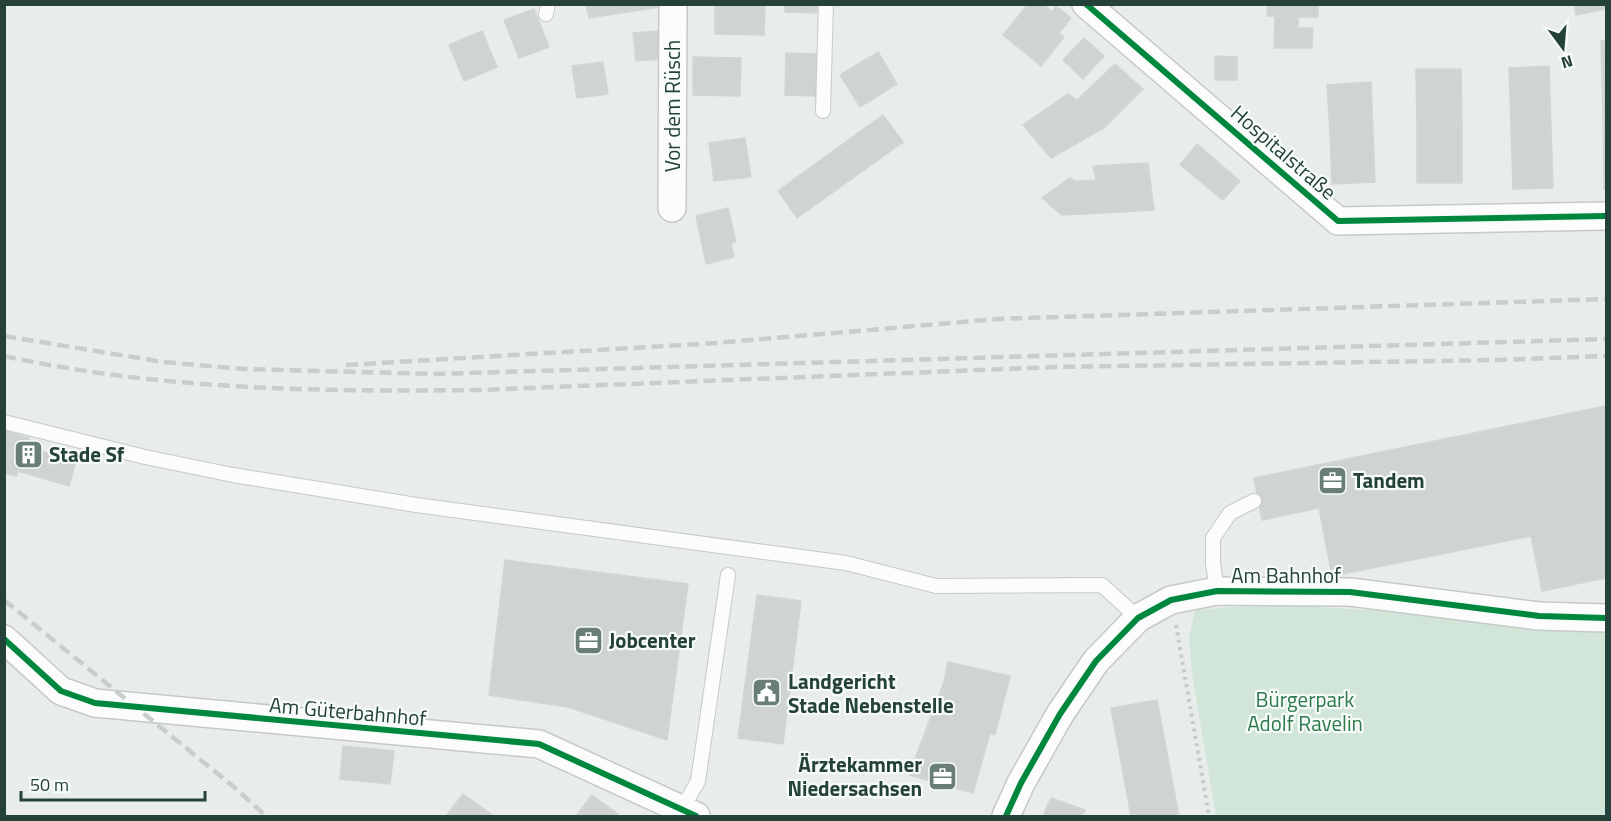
<svg xmlns="http://www.w3.org/2000/svg" width="1611" height="821" viewBox="0 0 1611 821" font-family="'Titillium Web',sans-serif">
<style>
.green{fill:#d1e6d8}
.building{fill:#cfd4d2;stroke:#d1d6d4;stroke-width:1.5}
.lines{fill:none;stroke-linecap:round;stroke-linejoin:round}
.service-casing{stroke:#c5cac8;stroke-width:16}
.minor-casing{stroke:#c5cac8;stroke-width:30}
.path{stroke:#c3ccca;stroke-width:4;stroke-dasharray:3 4.5;stroke-linecap:butt}
.service{stroke:#fcfcfc;stroke-width:14}
.minor{stroke:#fcfcfc;stroke-width:27}
.rail{stroke:#c9cdcc;stroke-width:4.5;stroke-dasharray:12 6;stroke-linecap:butt}
.cycleway-casing{stroke:#f7fbf9;stroke-width:10}
.cycleway{stroke:#00873e;stroke-width:6}
.labels{text-anchor:middle;dominant-baseline:central;stroke-width:4.5;stroke-linejoin:round;paint-order:stroke}
.street-label{font-size:21px;fill:#24423a;stroke:#f7fbf9}
.poi-label{font-size:21px;font-weight:bold;fill:#24423a;stroke:#f7fbf9;text-anchor:start}
.park-label{font-size:21px;fill:#2d7a4b;stroke:#f7fbf9}
</style>
<rect width="100%" height="100%" fill="#e8edeb"/>
<path class="green" d="M1271 604 1606 625V816H1216L1192 674 1189 638 1195 610Z"/>
<path class="building" d="M586 4H666V6L589 18Z
M715 4H765L764 35 715 34Z
M785 4H817V13L785 12Z
M1028 4H1043L1052 12 1056 6 1071 18 1059 33 1064 37 1041 66 1003 35Z
M1268 4H1318V17L1267 16Z
M1574 4H1606V9L1576 15Z
M534 9 549 47 519 58 504 20Z
M1275 16 1298 17V28H1313L1312 48H1274Z
M482 31 497 67 464 81 449 45Z
M659 31 661 59 636 61 633 33Z
M1084 38 1104 56 1083 79 1063 60Z
M1601 41H1606V115H1603Z
M878 52 897 84 860 107 840 75Z
M786 53 818 54 817 96 785 95Z
M1215 56 1237 57V80H1215Z
M693 57 741 58 740 96 693 95Z
M603 62 608 94 577 98 572 66Z
M1115 64 1143 89 1104 128 1051 158 1023 125 1068 94 1077 100Z
M1549 66 1551 127 1511 128 1509 68Z
M1416 69H1461L1462 126H1417Z
M1371 82 1373 133 1330 134 1327 85Z
M883 115 903 142 797 218 778 191Z
M1603 115H1606V189H1604Z
M1417 126H1462V183H1417Z
M1551 127 1553 188 1513 189 1511 128Z
M1373 133 1375 182 1332 184 1330 134Z
M745 138 751 177 714 181 709 143Z
M1197 144 1240 181 1223 200 1180 165Z
M1148 163 1154 210 1104 213 1093 166Z
M1070 178 1075 181 1096 180 1104 213 1062 215 1042 198Z
M728 208 736 242 731 243 734 257 706 264 696 216Z
M1606 406V578L1542 591 1531 536 1332 576 1319 508 1262 520 1254 478Z
M4 431 29 438 26 447 76 461 69 486 18 471 16 476 4 473Z
M505 560 688 584 667 740 568 707 489 695Z
M757 595 801 601 783 744 738 738Z
M948 662 1010 676 995 735 990 733 973 793 909 775 944 682Z
M1157 700 1179 816H1131L1111 708Z
M343 746 394 751 390 784 340 779Z
M463 794 494 816H446Z
M592 795 618 814 617 816H576Z
M1051 798 1085 810 1082 816H1043Z"/>
<g class="lines">
<defs>
<path id="service" d="M546 14 548 4
M823 111 826 4
M4 422 145 457 233 475 416 505 846 563 936 586 1102 585 1138 618
M1217 591 1213 563V538L1230 513 1254 501
M682 809 698 781 728 575"/>
<path id="minor" d="M1086 4 1338 221 1606 216
M672 208 673 4
M4 639 61 691 95 703 539 744 696 816
M1006 816 1021 783 1060 714 1096 661 1138 618 1171 600 1217 591 1350 592 1539 616 1606 618"/>
</defs>
<use href="#service" class="service-casing"/>
<use href="#minor" class="minor-casing"/>
<path class="path" d="M1176 625 1209 816"/>
<use href="#service" class="service"/>
<use href="#minor" class="minor"/>
<path class="rail" d="M4 336 163 362 244 369 435 374 1606 339
M4 356C160 390 321 392 479 390L1055 367 1497 360 1606 356
M346 365 716 343 998 319 1606 299
M4 600 234 787 266 816"/>
<defs>
<path id="cycleway" d="M1086 4 1338 221 1606 216
M4 639 61 691 95 703 539 744 696 816
M1006 816 1021 783 1060 714 1096 661 1138 618 1171 600 1217 591 1350 592 1539 616 1606 618"/>
</defs>
<use href="#cycleway" class="cycleway-casing"/>
<use href="#cycleway" class="cycleway"/>
</g>
<defs>
<symbol id="building-square" viewBox="-11 -11 22 22"><rect x="-9" y="-9" width="18" height="18" rx="4" fill="#697e78" stroke="#f7fbf9"/><path d="M-4-6H4V6H1V3H-1V6H-4ZM-2.5-4.3h1.7v1.8h-1.7ZM.8-4.3h1.7v1.8H.8ZM-2.5-1h1.7V.8h-1.7ZM.8-1h1.7V.8H.8Z" fill="#fff"/></symbol>
<symbol id="office-square" viewBox="-11 -11 22 22"><rect x="-9" y="-9" width="18" height="18" rx="4" fill="#697e78" stroke="#f7fbf9"/><path d="M-6-3h4V-5.5h4V-3h4V5H-6ZM-1-4.5V-3h2v-1.5ZM-6 0V1H6V0Z" fill="#fff"/></symbol>
<symbol id="civic-square" viewBox="-11 -11 22 22"><rect x="-9" y="-9" width="18" height="18" rx="4" fill="#697e78" stroke="#f7fbf9"/><path d="M-.6-6.5H3V-4.5H.6V-3L4-1V1h2V6H-6V1h2V-1L-.6-3ZM-1.2 2.5V6h2.4V2.5Z" fill="#fff"/></symbol>
</defs>
<g fill-rule="evenodd">
<use href="#building-square" x="12" y="438" width="33" height="33"/>
<use href="#office-square" x="1316" y="464" width="33" height="33"/>
<use href="#office-square" x="572" y="624" width="33" height="33"/>
<use href="#civic-square" x="750" y="676" width="33" height="33"/>
<use href="#office-square" x="926" y="760" width="33" height="33"/>
</g>
<g class="labels">
<g class="street-label">
<text transform="translate(672 106) rotate(-90)">Vor dem Rüsch</text>
<text transform="translate(1284 152) rotate(41)">Hospitalstraße</text>
<text x="1286" y="575">Am Bahnhof</text>
<text transform="translate(348 711) rotate(5)">Am Güterbahnhof</text>
</g>
<g class="poi-label">
<text x="49" y="454">Stade Sf</text>
<text x="1353" y="480">Tandem</text>
<text x="609" y="640">Jobcenter</text>
<text x="788" y="681">Landgericht<tspan x="788" dy="24">Stade Nebenstelle</tspan></text>
<text x="922" y="764" text-anchor="end">Ärztekammer<tspan x="922" dy="24">Niedersachsen</tspan></text>
</g>
<g class="park-label">
<text x="1305" y="699">Bürgerpark<tspan x="1305" dy="24">Adolf Ravelin</tspan></text>
</g>
</g>
<rect width="1611" height="821" fill="none" stroke="#24423a" stroke-width="12"/>
<g transform="translate(1563 48) rotate(164)" stroke="#f7fbf9" stroke-width="4.5" paint-order="stroke">
<path d="M0-4.5L10 22L0 15L-10 22Z" fill="#24423a"/>
<text y="-9" font-size="16" font-weight="bold" text-anchor="middle" fill="#24423a">N</text>
</g>
<path d="M21 791v9h184v-9" fill="none" stroke="#24423a" stroke-width="3"/>
<text x="30" y="791" font-size="18" fill="#24423a" stroke="#f7fbf9" stroke-width="4.5" paint-order="stroke">50 m</text>
</svg>
